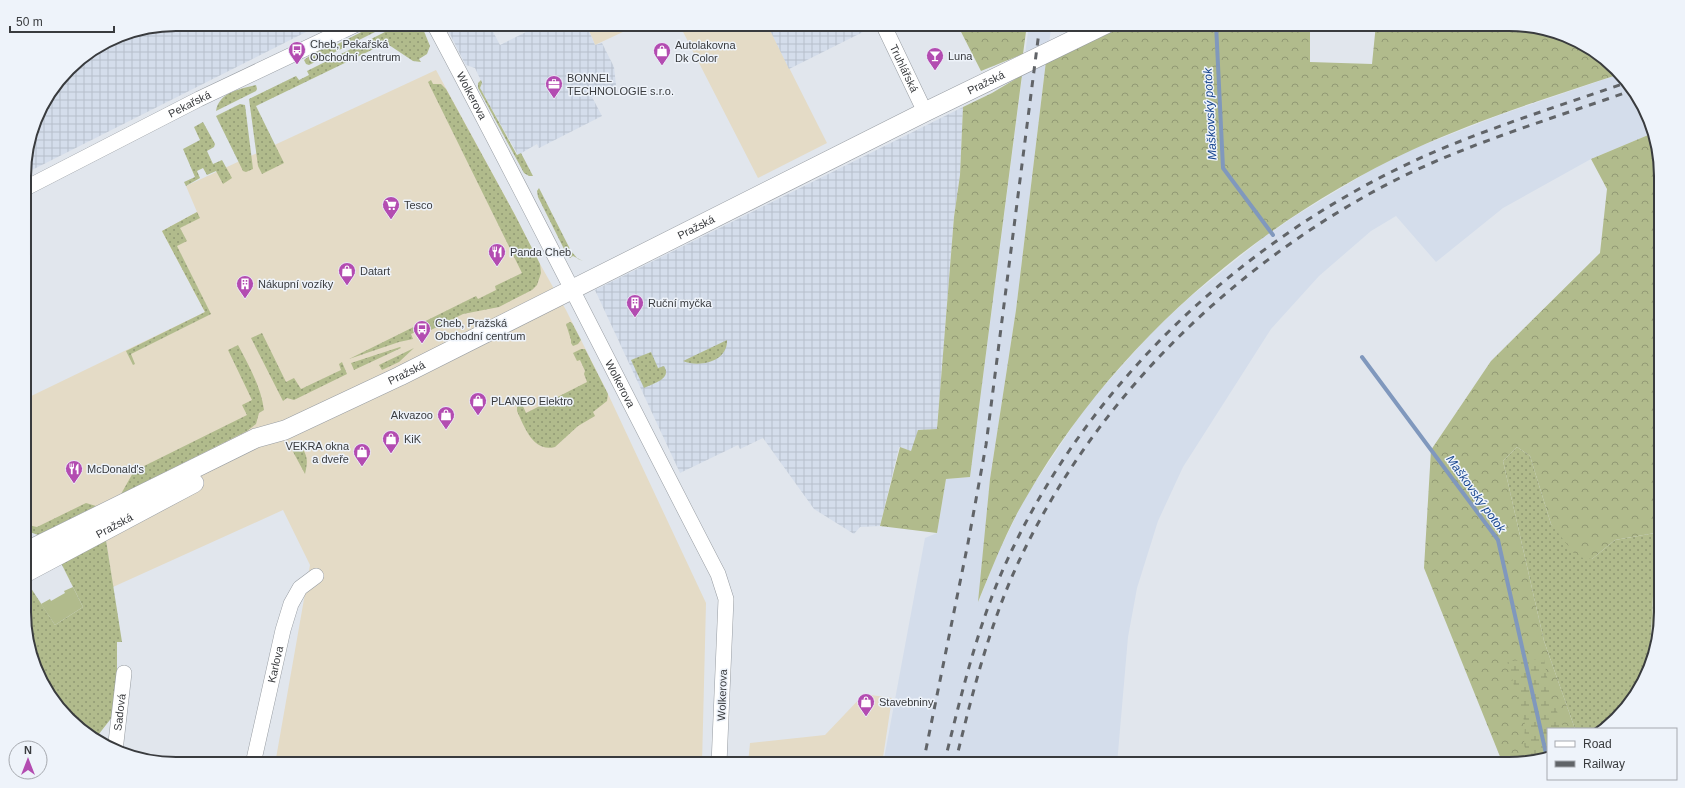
<svg xmlns="http://www.w3.org/2000/svg" width="1685" height="788" viewBox="0 0 1685 788" font-family="Helvetica,sans-serif">
<style>
.commercial{fill:#e4dbc6}
.industrial{fill:url(#industrial-grid)}
.built{fill:#d4ddeb}
.grass{fill:url(#grass-dots)}
.forest{fill:url(#forest-crowns)}
.wetland{fill:url(#wetland-marsh)}
.garden{fill:#b1bb8c}
.lines{fill:none;stroke-linecap:round;stroke-linejoin:round}
.stream{stroke:#8098bd;stroke-width:4}
.minor-casing{stroke:#979ca2;stroke-width:16}
.major-casing{stroke:#979ca2;stroke-width:20}
.minor{stroke:#fff;stroke-width:15}
.major{stroke:#fff;stroke-width:19}
.rail{stroke:#616468;stroke-width:3;stroke-dasharray:7 7;stroke-linecap:butt}
.labels{text-anchor:middle;dominant-baseline:central;stroke-width:3;stroke-linejoin:round;paint-order:stroke}
.poi-label{font-size:11px;fill:#393b3e;stroke:#eef3fa;text-anchor:start}
.street-label{font-size:11px;fill:#393b3e;stroke:#eef3fa}
.water-label{font-size:12px;font-style:italic;fill:#14438d;stroke:#eef3fa}
.rim{fill:none;stroke:#393b3e;stroke-width:2}
</style>
<defs>
<pattern id="industrial-grid" width="8" height="8" patternUnits="userSpaceOnUse"><rect width="8" height="8" fill="#d4ddeb"/><path d="M0 4h8M4 0v8" fill="none" stroke="#b7bfcb"/></pattern>
<pattern id="grass-dots" width="8" height="8" patternUnits="userSpaceOnUse"><rect width="8" height="8" fill="#b1bb8c"/><path d="M2 2h.1M6 6h.1" fill="none" stroke="#919974" stroke-width="1.8" stroke-linecap="round"/></pattern>
<pattern id="forest-crowns" width="20" height="18" patternUnits="userSpaceOnUse"><rect width="20" height="18" fill="#b1bb8c"/><path d="M2 6a3 3 0 1 1 6 0M12 15a3 3 0 1 1 6 0" fill="none" stroke="#919974"/></pattern>
<pattern id="wetland-marsh" width="20" height="14" patternUnits="userSpaceOnUse"><rect width="20" height="14" fill="#b1bb8c"/><path d="M1 5h8M5 5V1M11 12h8M15 12V8" fill="none" stroke="#919974"/></pattern>
</defs>
<rect width="100%" height="100%" fill="#e1e6ed"/>
<path class="commercial" d="M582 24H640L595 45 590 33Z
M679 24H767L827 143 758 178Z
M436 70 515 215 540 264 566 310 608 394 706 603 702 764H275L310 565 283 510 113 587 106 540 90 509 27 531 25 527V399L205 312 162 231 197 212 186 186Z
M864 694 892 698 882 764H748L750 743 825 735Z"/>
<path class="industrial" d="M176 24H322L24 174V166L40 109 76 62 118 36Z
M445 24H489L500 45 542 24H581L590 33 595 45 602 43 614 67 616 85 592 97 602 116 539 148 537 144 518 155 480 88 482 83 475 68 466 65 463 60Z
M767 24H867L869 29 789 69Z
M963 107 960 175 954 217 937 430 929 429 911 451 899 447 880 526 860 527 854 534 814 509 763 438 740 449 738 445 680 473 595 290Z"/>
<path class="built" d="M1029 24H1052L1046 61 1016 310 990 479 979 600 998 553 1026 496 1087 405 1154 330 1190 297 1263 238 1295 216 1371 170 1413 149 1500 115 1620 74 1630 84 1649 118 1653 133 1591 159 1503 208 1436 262 1396 216 1371 231 1319 276 1271 329 1183 467 1158 521 1137 588 1128 637 1117 764H883L925 538 937 533 946 479 970 477Z"/>
<path class="grass" d="M377 24H391L309 65 306 64 304 60 320 48H330Z
M401 24H421L430 46 427 54 419 59 421 62 413 61 386 43 256 106 284 163 262 174 258 166 249 99 296 76 299 80 309 75 307 71Z
M431 80 433 84H441L446 89 515 215 540 264 541 273 537 285 532 290 499 307 463 314 425 333 423 329 411 334 413 339 399 342 349 359 476 296 478 299 496 290 495 286 522 273 428 82Z
M481 80 482 83 480 88 517 155 521 153 533 176H529L524 173 478 88V83Z
M256 85 257 89 256 91 216 111C219 92 240 89 256 85Z
M240 104 245 105 253 169 246 172 243 171 216 116Z
M203 122 215 144 214 147 207 151 213 164 222 160 232 178 223 184 216 171 207 175 203 168 197 171 200 178 186 186 184 182 195 177 183 149 200 140 194 127Z
M539 188 571 251 578 259 583 261 573 256 570 258 567 255 538 197 537 191Z
M197 212 200 218 180 228 187 241 177 246 211 314 131 354 135 364 133 365 126 351 205 312 162 231Z
M570 322 572 323 581 340 578 344 573 346 571 343V340L566 324Z
M262 333 286 382 294 378 301 389 341 370 339 364 342 362 347 374 294 400 287 398 283 401 251 338Z
M727 340C728 362 699 368 683 361Z
M238 345C249 366 261 387 264 410L259 413 256 424 247 431 121 494 134 471 247 415 242 405 252 400 228 350Z
M400 347 401 348 354 370 351 363Z
M414 348 399 362 382 370 379 365Z
M581 349H585L608 394 607 401 593 412 595 416 578 426 555 447C533 453 524 426 517 411V407L522 404 526 413 587 382 584 374 585 371 580 360 577 361 573 353Z
M651 352 658 368 664 366C672 379 654 383 644 388L631 360Z
M300 444C308 457 308 460 305 474L291 448Z
M1517 447 1530 456 1551 524 1592 559 1615 540 1655 533 1661 555V575L1653 596 1649 670 1629 705 1603 729H1575L1544 641 1503 461Z
M86 503 96 506 38 535 27 531 25 527V518C28 524 30 526 37 527Z
M106 540 122 642H117V697L113 716 95 739 83 732 55 704 36 670 25 632V584L27 582 55 625 83 607 61 563Z"/>
<path class="forest" d="M957 24H1027L1023 54 981 71Z
M1130 24H1310V62L1372 64 1376 24H1509L1567 36 1602 56 1620 74C1550 97 1479 119 1412 150 1255 223 1114 345 1027 496 1007 529 993 566 978 602L990 479 1016 310 1046 61Z
M1022 75 970 477 946 479 937 533 880 526 900 447 911 451 918 430 937 429 954 217 960 175 963 107 992 93Z
M1653 133 1660 157 1661 555 1655 533 1615 540 1592 559 1577 557 1551 524 1530 456 1517 447 1503 461 1544 641 1575 729H1548V758L1519 764H1503L1424 568 1431 450 1491 361 1600 253 1607 189 1591 159Z
M1661 575V612L1650 666 1653 596Z"/>
<path class="wetland" d="M1544 659 1550 694 1564 729H1548V758L1530 761 1524 745 1525 724 1507 661Z"/>
<path class="garden" d="M73 587 83 607 55 625 41 604 50 599 51 601 65 593 64 591Z"/>
<g class="lines">
<path class="stream" d="M1216 24 1223 168 1273 235
M1362 357 1498 540 1547 758"/>
<defs>
<g id="minor">
<path id="s1" d="M434 24C531 206 623 391 718 574L726 599 719 764"/>
<path id="s2" d="M883 24 925 112"/>
<path id="s3" d="M24 189 199 99 357 24"/>
<path id="s4" d="M115 751 124 673"/>
<path id="s5" d="M253 764 283 630 291 604 300 588 316 576"/>
</g>
<g id="major">
<path id="s6" d="M25 552 256 438 285 430 400 376 925 112 1106 24"/>
<path id="s7" d="M25 573 194 483"/>
</g>
</defs>
<use href="#minor" class="minor-casing"/>
<use href="#major" class="major-casing"/>
<use href="#minor" class="minor"/>
<use href="#major" class="major"/>
<path class="rail" d="M923 764 968 543 986 445 1040 24
M944 764C959 704 973 644 996 586 1073 398 1232 245 1416 160 1484 129 1557 107 1628 82
M955 764C972 695 989 625 1019 561 1094 401 1227 270 1382 187 1461 145 1549 120 1633 90"/>
</g>
<defs>
<symbol id="bus-pin" viewBox="-11 -11 22 30"><path d="M0 17L-7.5 6A9.5 9.5 0 1 1 7.5 6Z" fill="#b34cb1" stroke="#eef3fa"/><path d="M-5-6H5V4H4V6H2V4H-2V6H-4V4H-5ZM-3.5-4V0h7V-4ZM-3.5 1.2v1.5H-2V1.2ZM2 1.2v1.5H3.5V1.2Z" fill="#fff"/></symbol>
<symbol id="shop-pin" viewBox="-11 -11 22 30"><path d="M0 17L-7.5 6A9.5 9.5 0 1 1 7.5 6Z" fill="#b34cb1" stroke="#eef3fa"/><path d="M-5-2.5h2.3a2.7 3.5 0 0 1 5.4 0H5L5.5 6h-11ZM-1.5-2.5h3a1.5 2.3 0 0 0-3 0Z" fill="#fff"/></symbol>
<symbol id="bar-pin" viewBox="-11 -11 22 30"><path d="M0 17L-7.5 6A9.5 9.5 0 1 1 7.5 6Z" fill="#b34cb1" stroke="#eef3fa"/><path d="M-6-5H6L.8 .8V4.5H3.5V6h-7V4.5H-.8V.8Z" fill="#fff"/></symbol>
<symbol id="office-pin" viewBox="-11 -11 22 30"><path d="M0 17L-7.5 6A9.5 9.5 0 1 1 7.5 6Z" fill="#b34cb1" stroke="#eef3fa"/><path d="M-6-3h4V-5.5h4V-3h4V5H-6ZM-1-4.5V-3h2v-1.5ZM-6 0V1H6V0Z" fill="#fff"/></symbol>
<symbol id="supermarket-pin" viewBox="-11 -11 22 30"><path d="M0 17L-7.5 6A9.5 9.5 0 1 1 7.5 6Z" fill="#b34cb1" stroke="#eef3fa"/><path d="M-6-5.5h2.5l.6 2H6L4.5 2H-2.5L-4.4-4H-6ZM-1.5 3.2a1.3 1.3 0 1 0 .1 0ZM3 3.2a1.3 1.3 0 1 0 .1 0Z" fill="#fff"/></symbol>
<symbol id="restaurant-pin" viewBox="-11 -11 22 30"><path d="M0 17L-7.5 6A9.5 9.5 0 1 1 7.5 6Z" fill="#b34cb1" stroke="#eef3fa"/><path d="M-5-6h1v4h1v-4h1v4h1v-4h1v5L-1.5 .5V6h-2V.5L-5-1ZM5-6V6H3V1.5H1.5Q1.5-4 5-6Z" fill="#fff"/></symbol>
<symbol id="building-pin" viewBox="-11 -11 22 30"><path d="M0 17L-7.5 6A9.5 9.5 0 1 1 7.5 6Z" fill="#b34cb1" stroke="#eef3fa"/><path d="M-4-6H4V6H1V3H-1V6H-4ZM-2.5-4.3h1.7v1.8h-1.7ZM.8-4.3h1.7v1.8H.8ZM-2.5-1h1.7V.8h-1.7ZM.8-1h1.7V.8H.8Z" fill="#fff"/></symbol>
</defs>
<g fill-rule="evenodd">
<use href="#bus-pin" x="287" y="40" width="20" height="27"/>
<use href="#shop-pin" x="652" y="41" width="20" height="27"/>
<use href="#bar-pin" x="925" y="46" width="20" height="27"/>
<use href="#office-pin" x="544" y="74" width="20" height="27"/>
<use href="#supermarket-pin" x="381" y="195" width="20" height="27"/>
<use href="#restaurant-pin" x="487" y="242" width="20" height="27"/>
<use href="#shop-pin" x="337" y="261" width="20" height="27"/>
<use href="#building-pin" x="235" y="274" width="20" height="27"/>
<use href="#building-pin" x="625" y="293" width="20" height="27"/>
<use href="#bus-pin" x="412" y="319" width="20" height="27"/>
<use href="#shop-pin" x="468" y="391" width="20" height="27"/>
<use href="#shop-pin" x="436" y="405" width="20" height="27"/>
<use href="#shop-pin" x="381" y="429" width="20" height="27"/>
<use href="#shop-pin" x="352" y="442" width="20" height="27"/>
<use href="#restaurant-pin" x="64" y="459" width="20" height="27"/>
<use href="#shop-pin" x="856" y="692" width="20" height="27"/>
</g>
<g class="labels">
<g class="poi-label">
<text x="310" y="44">Cheb, Pekařská<tspan x="310" dy="13">Obchodní centrum</tspan></text>
<text x="675" y="45">Autolakovna<tspan x="675" dy="13">Dk Color</tspan></text>
<text x="948" y="56">Luna</text>
<text x="567" y="78">BONNEL<tspan x="567" dy="13">TECHNOLOGIE s.r.o.</tspan></text>
<text x="404" y="205">Tesco</text>
<text x="510" y="252">Panda Cheb</text>
<text x="360" y="271">Datart</text>
<text x="258" y="284">Nákupní vozíky</text>
<text x="648" y="303">Ruční myčka</text>
<text x="435" y="323">Cheb, Pražská<tspan x="435" dy="13">Obchodní centrum</tspan></text>
<text x="491" y="401">PLANEO Elektro</text>
<text x="433" y="415" text-anchor="end">Akvazoo</text>
<text x="404" y="439">KiK</text>
<text x="349" y="446" text-anchor="end">VEKRA okna<tspan x="349" dy="13">a dveře</tspan></text>
<text x="87" y="469">McDonald's</text>
<text x="879" y="702">Stavebniny</text>
</g>
<g class="street-label">
<text stroke="none"><textPath href="#s2" startOffset="49">Truhlářská</textPath></text>
<text stroke="none"><textPath href="#s6" startOffset="1070">Pražská</textPath></text>
<text stroke="none"><textPath href="#s1" startOffset="81">Wolkerova</textPath></text>
<text stroke="none"><textPath href="#s3" startOffset="186">Pekařská</textPath></text>
<text stroke="none"><textPath href="#s6" startOffset="746">Pražská</textPath></text>
<text stroke="none"><textPath href="#s6" startOffset="422">Pražská</textPath></text>
<text stroke="none"><textPath href="#s1" startOffset="405">Wolkerova</textPath></text>
<text stroke="none"><textPath href="#s7" startOffset="101">Pražská</textPath></text>
<text stroke="none"><textPath href="#s5" startOffset="102">Karlova</textPath></text>
<text transform="translate(722 695) rotate(-88)">Wolkerova</text>
<text stroke="none"><textPath href="#s4" startOffset="39">Sadová</textPath></text>
</g>
<g class="water-label">
<text transform="translate(1210 114) rotate(-93)">Maškovský potok</text>
<text transform="translate(1476 494) rotate(54)">Maškovský potok</text>
</g>
</g>
<path d="M0 0H1685V788H0ZM176 31H1509A145 145 0 0 1 1654 176V612A145 145 0 0 1 1509 757H176A145 145 0 0 1 31 612V176A145 145 0 0 1 176 31Z" fill="#eef3fa" fill-rule="evenodd"/>
<path class="rim" d="M176 31H1509A145 145 0 0 1 1654 176V612A145 145 0 0 1 1509 757H176A145 145 0 0 1 31 612V176A145 145 0 0 1 176 31Z"/>
<rect x="1547" y="728" width="130" height="52" fill="#eef3fa" stroke="#a6a9af"/>
<rect x="1555" y="741" width="20" height="6" fill="#ffffff" stroke="#a6a9af"/>
<text x="1583" y="748" font-size="12" fill="#393b3e">Road</text>
<rect x="1555" y="761" width="20" height="6" fill="#616468" stroke="#a6a9af"/>
<text x="1583" y="768" font-size="12" fill="#393b3e">Railway</text>
<g transform="translate(28 760)"><circle r="19" fill="#eef3fa" stroke="#a6a9af"/>
<path d="M0-3L7 15L0 10L-7 15Z" fill="#b34cb1"/>
<text y="-6" font-size="11" font-weight="bold" text-anchor="middle" fill="#393b3e">N</text>
</g>
<path d="M10 26v6h104v-6" fill="none" stroke="#393b3e" stroke-width="2"/>
<text x="16" y="26" font-size="12" fill="#393b3e" stroke="#eef3fa" stroke-width="3" paint-order="stroke">50 m</text>
</svg>
